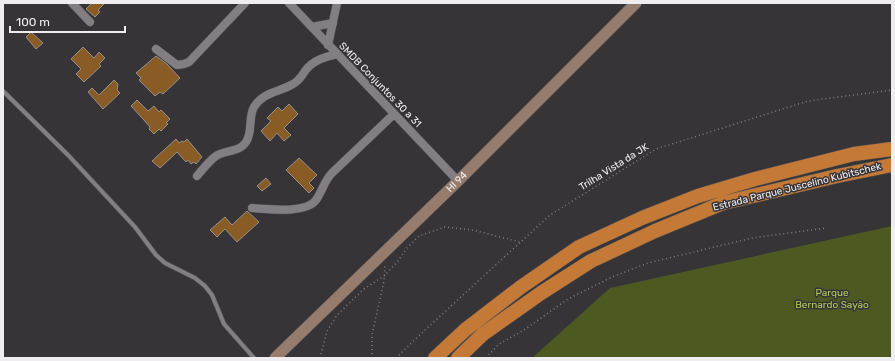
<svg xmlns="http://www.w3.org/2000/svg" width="895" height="361" font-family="Rubik,sans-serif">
  <rect width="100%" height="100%" fill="#373438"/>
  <path fill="#4c5920" d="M892 226V358H532L610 288Z"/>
  <path fill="#895c25" stroke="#95908c" d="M92 3H105L98 10 100 12 95 17 86 9Z
    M31 32 43 43 36 49 26 37Z
    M83 47 94 58 99 52 105 58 99 64 101 66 84 82 76 74 81 69 71 59Z
    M156 56 167 64 180 78 163 94 160 92 155 96 139 80 141 78 136 73Z
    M114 80 118 84 117 90 120 93 103 109 88 92 92 88 99 95Z
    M137 100 148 111 154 106 159 112 161 110 170 119 166 123 168 124 161 131 159 129 154 134 149 129 150 127 143 119 131 106Z
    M289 104 298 114 284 128 291 135 284 141 277 133 270 141 261 131 271 121 267 118 278 107 282 111Z
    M176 139 179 143 182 141 184 142 187 139 202 157 196 164 194 162 191 164 188 160 186 162 177 152 160 168 152 161Z
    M299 158 317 175 309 183 314 188 309 193 286 170Z
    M266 178 271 184 262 191 257 186Z
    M247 211 259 222 237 242 225 229 217 237 210 230 225 217 232 225Z"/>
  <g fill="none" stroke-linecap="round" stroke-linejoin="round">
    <g stroke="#555255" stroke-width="5">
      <path id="lane" d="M3 91 68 155 135 227 156 255 165 263 195 278 205 286 212 295 224 324 254 358"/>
    </g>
    <g stroke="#555255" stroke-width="9">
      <path id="street" d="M72 3 90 22
        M289 3 458 181
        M312 27 333 23
        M328 45 337 3
        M156 49 177 65 184 64 189 62 245 3
        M197 176C203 169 209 161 216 156 225 150 240 152 246 142 253 132 248 117 254 107 263 92 280 92 293 84 299 81 302 76 305 71 313 60 325 57 337 54
        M252 208C268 209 306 214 316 200 322 192 324 181 332 173L394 114"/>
    </g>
    <g stroke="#555255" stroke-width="12">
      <g id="secondary">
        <path id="s1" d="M275 358 458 181 636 3"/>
      </g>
    </g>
    <g stroke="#555255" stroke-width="15">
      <path id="highway" d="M435 358 465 330 521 287 579 247 642 218 698 196 755 179 854 154 892 149
        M458 358 483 334 541 293 591 261 655 231 723 203 837 176 892 165"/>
    </g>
    <path stroke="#838083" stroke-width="1.5" stroke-dasharray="1 3" stroke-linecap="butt" d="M320 358 327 331 337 315 364 289 384 276 398 261 407 248 419 236 445 227 473 230 520 242
      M372 358V335L384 281 385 265
      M396 358 425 330 550 215 656 149 808 101 892 90
      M486 358 499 344 524 330 568 299 612 277 648 263 752 238 826 228"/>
    <use href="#lane" stroke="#827e83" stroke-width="4"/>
    <use href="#street" stroke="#827e83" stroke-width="8"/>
    <use href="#secondary" stroke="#967c6c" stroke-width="11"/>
    <use href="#highway" stroke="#c47936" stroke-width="14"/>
  </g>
  <g text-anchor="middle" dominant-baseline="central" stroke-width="3" stroke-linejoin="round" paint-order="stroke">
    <g font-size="10" fill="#f0edf0" stroke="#373438">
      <text transform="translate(380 85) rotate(46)">SMDB Conjuntos 30 a 31</text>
      <text transform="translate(614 167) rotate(-32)">Trilha Vista da JK</text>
      <text stroke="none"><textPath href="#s1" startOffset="253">HI 94</textPath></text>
      <text transform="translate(797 187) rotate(-14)">Estrada Parque Juscelino Kubitschek</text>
    </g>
    <g font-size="10" fill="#b1cc59" stroke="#373438">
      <text x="832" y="293">Parque<tspan x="832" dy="12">Bernardo Sayão</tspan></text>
    </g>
  </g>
  <rect width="895" height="361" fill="none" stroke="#f0edf0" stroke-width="8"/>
  <path d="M10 26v6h115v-6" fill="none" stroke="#f0edf0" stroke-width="2"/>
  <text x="16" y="26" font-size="12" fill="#f0edf0" stroke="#373438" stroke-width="3" paint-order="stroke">100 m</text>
</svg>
